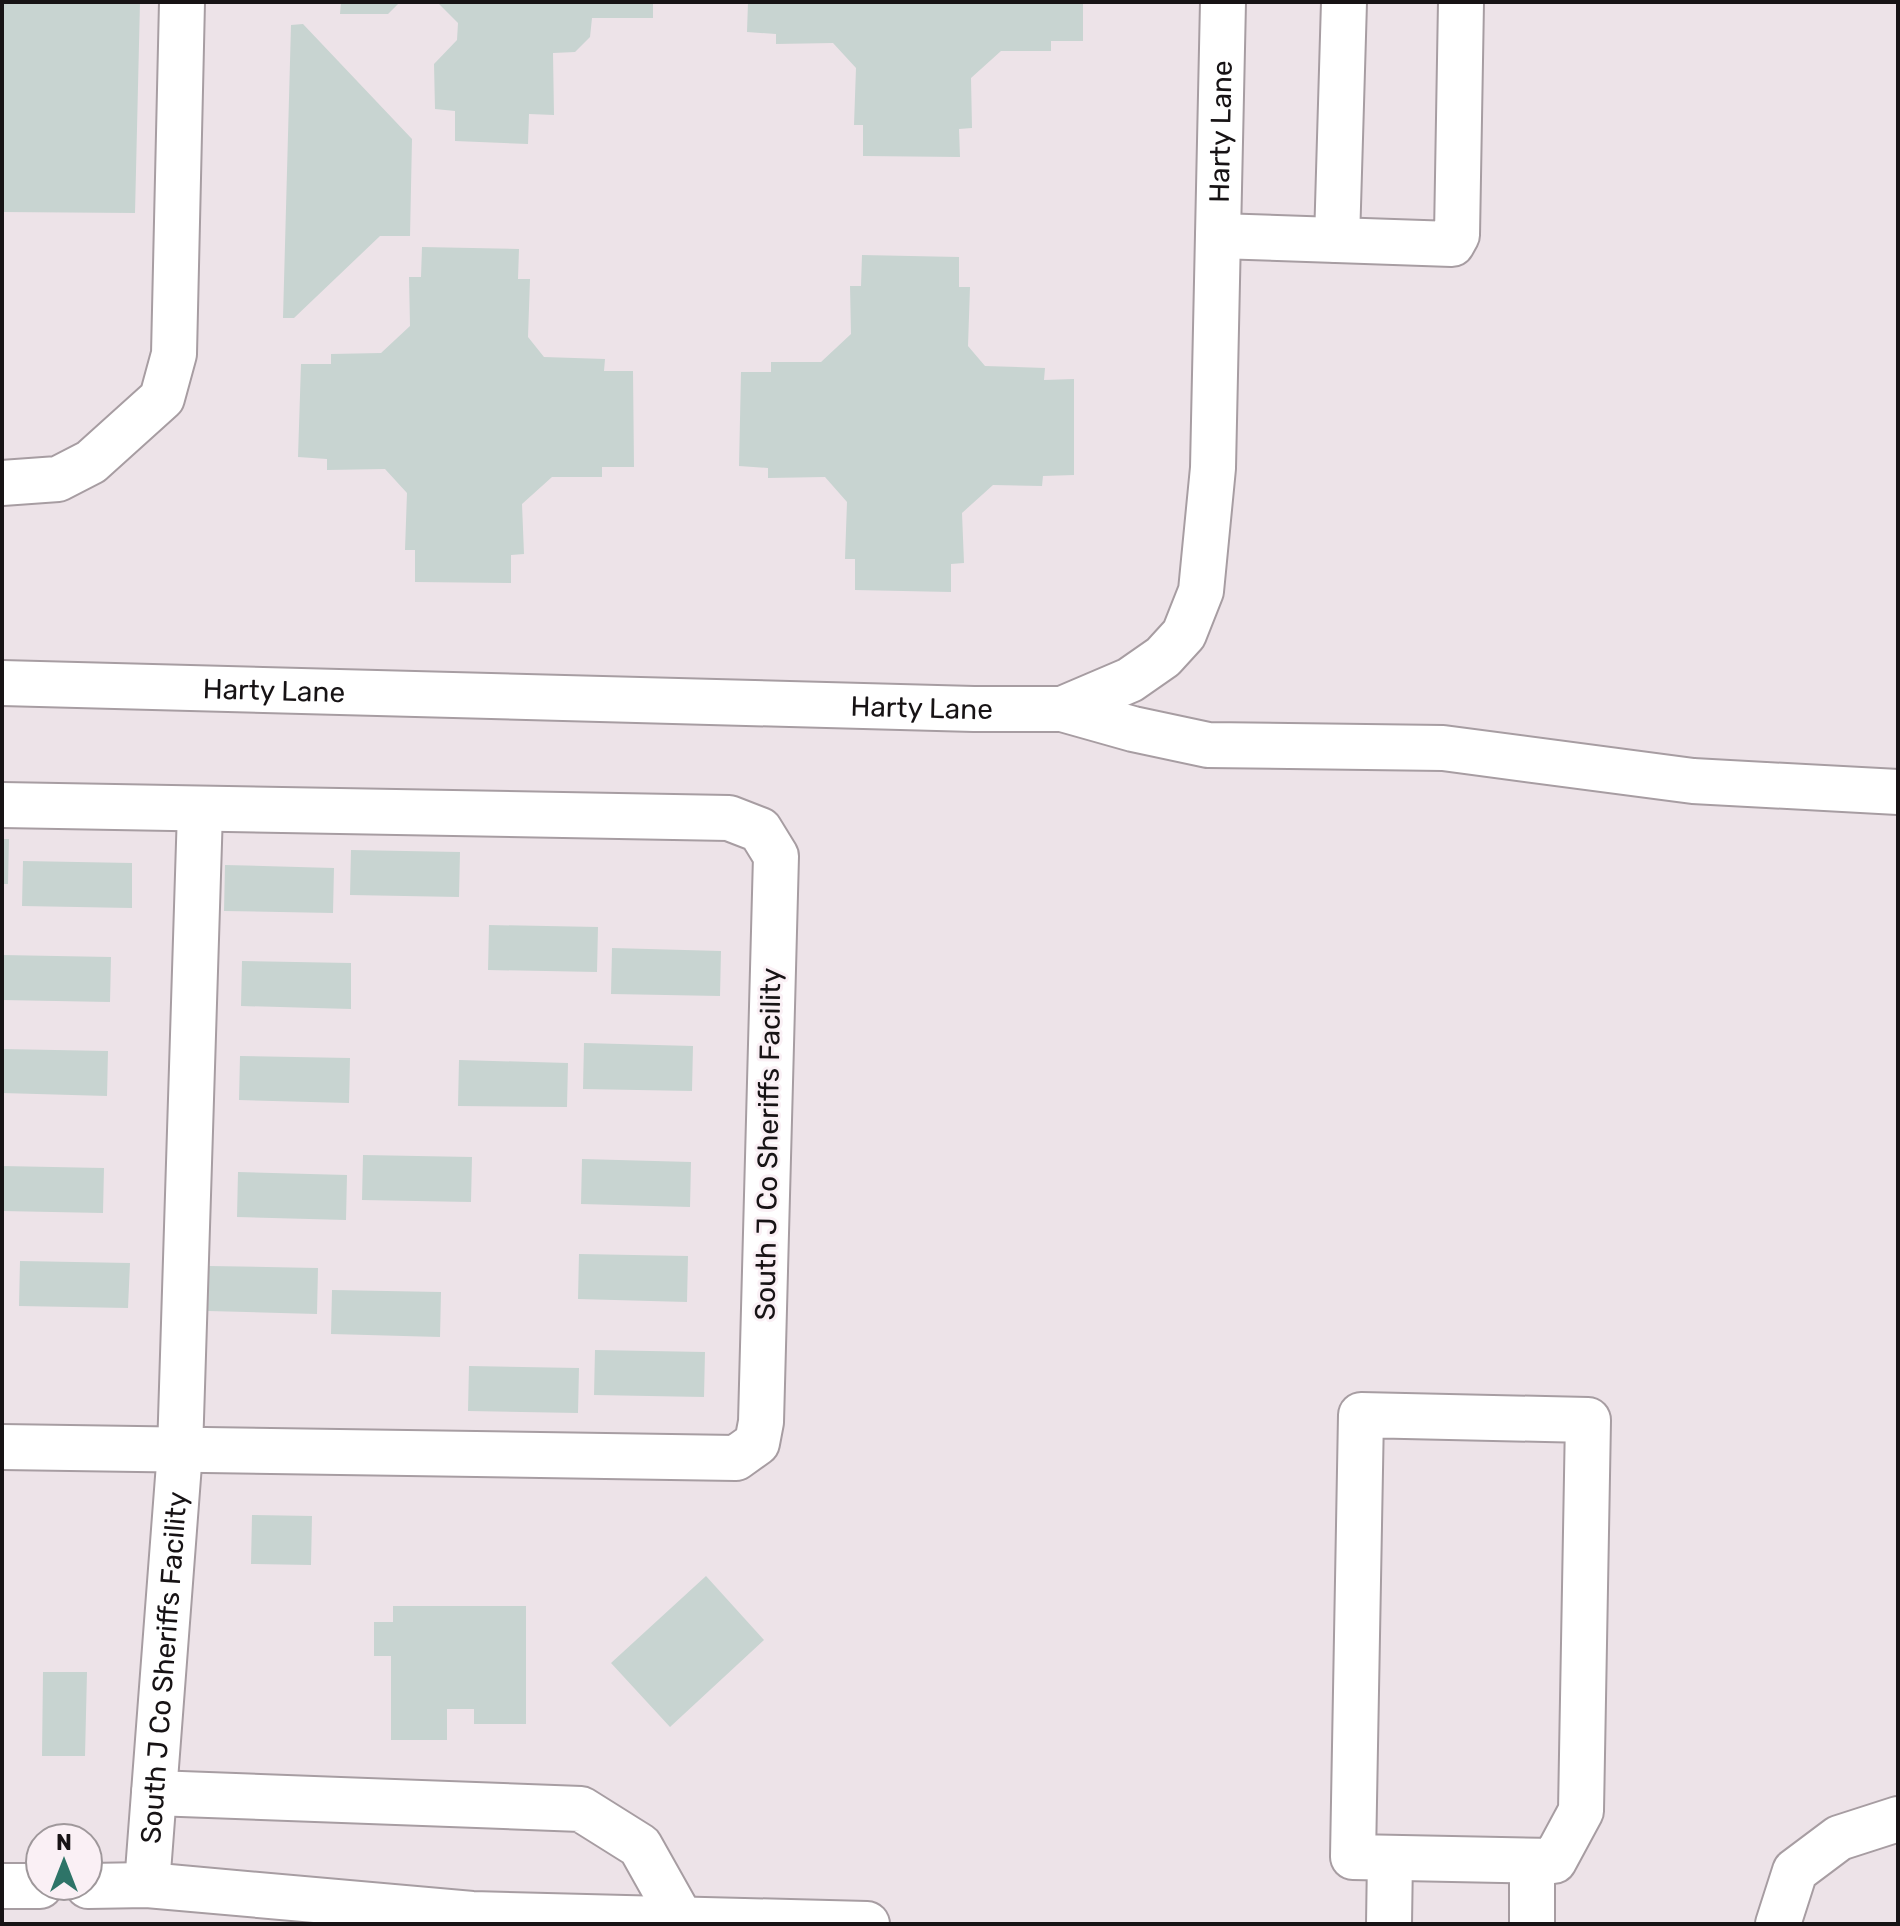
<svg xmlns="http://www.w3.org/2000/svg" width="1900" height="1926" font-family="Rubik,sans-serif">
  <rect width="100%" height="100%" fill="#ede3e8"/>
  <path fill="#c8d4d1" d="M2 2H140L135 213 2 212Z
    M341 2H400L388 14H340Z
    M437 2H653V18H592L590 37 575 52 553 53 554 115 529 114 528 144 455 141V111L435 109 434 64 457 40 458 23Z
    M748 2H1083V41H1051V51H1001L971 78 972 128 959 129 960 157 863 156V125H854L856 68 833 43 776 44V34L747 32Z
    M303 24 412 139 410 236H380L294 318H283L291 25Z
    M422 247 519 249 518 279H530L528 337 544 357 605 359 604 371H633L634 467H602V477H552L522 504 524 554 511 555V583L415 582V550H405L407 493 385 469 327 470V459L298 457 301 364H331V354L381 353 410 326 409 277H421Z
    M862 255 959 257V287H970L968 346 985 366 1045 368 1044 380 1074 379V475L1043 476 1042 486 993 485 962 513 964 563 951 564V592L855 590V559H845L847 502 825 477 768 478V468L739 466 741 372H771V362H821L851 334 850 286H861Z
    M2 839H9L8 884H2Z
    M351 850 460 852 459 897 350 895Z
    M23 861 132 863V908L22 906Z
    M225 865 334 868 333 913 224 911Z
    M489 925 598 927 597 972 488 970Z
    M612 948 721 951 720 996 611 994Z
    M2 955 111 957 110 1002 2 1000Z
    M242 961 351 963V1009L241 1006Z
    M584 1043 693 1046 692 1091 583 1089Z
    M2 1049 108 1051 107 1096 2 1093Z
    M240 1056 350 1058 349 1103 239 1100Z
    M459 1060 568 1063 567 1107 458 1106Z
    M363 1155 472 1157 471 1202 362 1200Z
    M582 1159 691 1162 690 1207 581 1204Z
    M2 1166 104 1168 103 1213 2 1211Z
    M238 1172 347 1175 346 1220 237 1217Z
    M579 1254 688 1256 687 1302 578 1299Z
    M20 1261 130 1263 128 1308 19 1306Z
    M209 1266 318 1268 317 1314 208 1311Z
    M332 1290 441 1292 440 1337 331 1334Z
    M595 1350 705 1352 704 1397 594 1395Z
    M469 1366 579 1368 578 1413 468 1411Z
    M252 1515 312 1516 311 1565 251 1564Z
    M706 1576 764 1640 670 1727 611 1663Z
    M393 1606H526V1724H474V1709H447V1740H391V1656H374V1622H393Z
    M43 1672H87L85 1756H42Z"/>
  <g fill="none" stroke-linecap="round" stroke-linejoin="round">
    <g stroke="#a79da2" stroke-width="48">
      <g id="minor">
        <path d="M1218 236 1452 244 1457 235 1461 2"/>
        <path d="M1337 240 1344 2"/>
        <path d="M2 483 58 479 91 462 162 398 174 354 182 2"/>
        <path id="s1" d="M2 683 974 709H1062L1130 680 1163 657 1184 634 1201 591 1213 468 1223 2"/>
        <path d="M1062 709 1133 729 1208 745 1443 748 1693 781 1898 792"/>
        <path d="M2 805 729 818 760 830 776 856 761 1422 757 1443 736 1458 2 1447"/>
        <path d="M1361 1415 1588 1420 1581 1811 1554 1861 1353 1857Z"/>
        <path d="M154 1793 581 1809 640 1846 681 1919"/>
        <path id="s2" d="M147 1885 180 1451 200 811"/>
        <path d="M1389 1924 1390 1858"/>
        <path d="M1532 1924V1861"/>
        <path d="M1778 1924 1795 1871 1839 1838 1898 1819"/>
      </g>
    </g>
    <g stroke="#a79da2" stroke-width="48">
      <path id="major" d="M2 1886H40
        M88 1886 147 1885 472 1914 867 1924"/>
    </g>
    <use href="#minor" stroke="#fff" stroke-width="44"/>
    <use href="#major" stroke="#fff" stroke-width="44"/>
  </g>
  <g text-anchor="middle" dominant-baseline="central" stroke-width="6" stroke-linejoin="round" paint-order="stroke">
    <g font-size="28" fill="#171315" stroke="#faf0f5">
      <text stroke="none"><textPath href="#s1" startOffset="1712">Harty Lane</textPath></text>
      <text stroke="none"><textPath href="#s1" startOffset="272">Harty Lane</textPath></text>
      <text stroke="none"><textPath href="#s1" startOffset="920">Harty Lane</textPath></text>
      <text transform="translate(768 1144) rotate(-89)">South J Co Sheriffs Facility</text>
      <text stroke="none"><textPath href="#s2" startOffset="218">South J Co Sheriffs Facility</textPath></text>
    </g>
  </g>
  <rect width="1900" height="1926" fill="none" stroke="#171315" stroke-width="8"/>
  <g transform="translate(64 1862)"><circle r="38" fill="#faf0f5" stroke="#9f989b" stroke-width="2"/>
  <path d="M0-6L14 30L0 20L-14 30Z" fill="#2e7468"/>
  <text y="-12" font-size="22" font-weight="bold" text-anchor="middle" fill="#171315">N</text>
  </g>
</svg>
